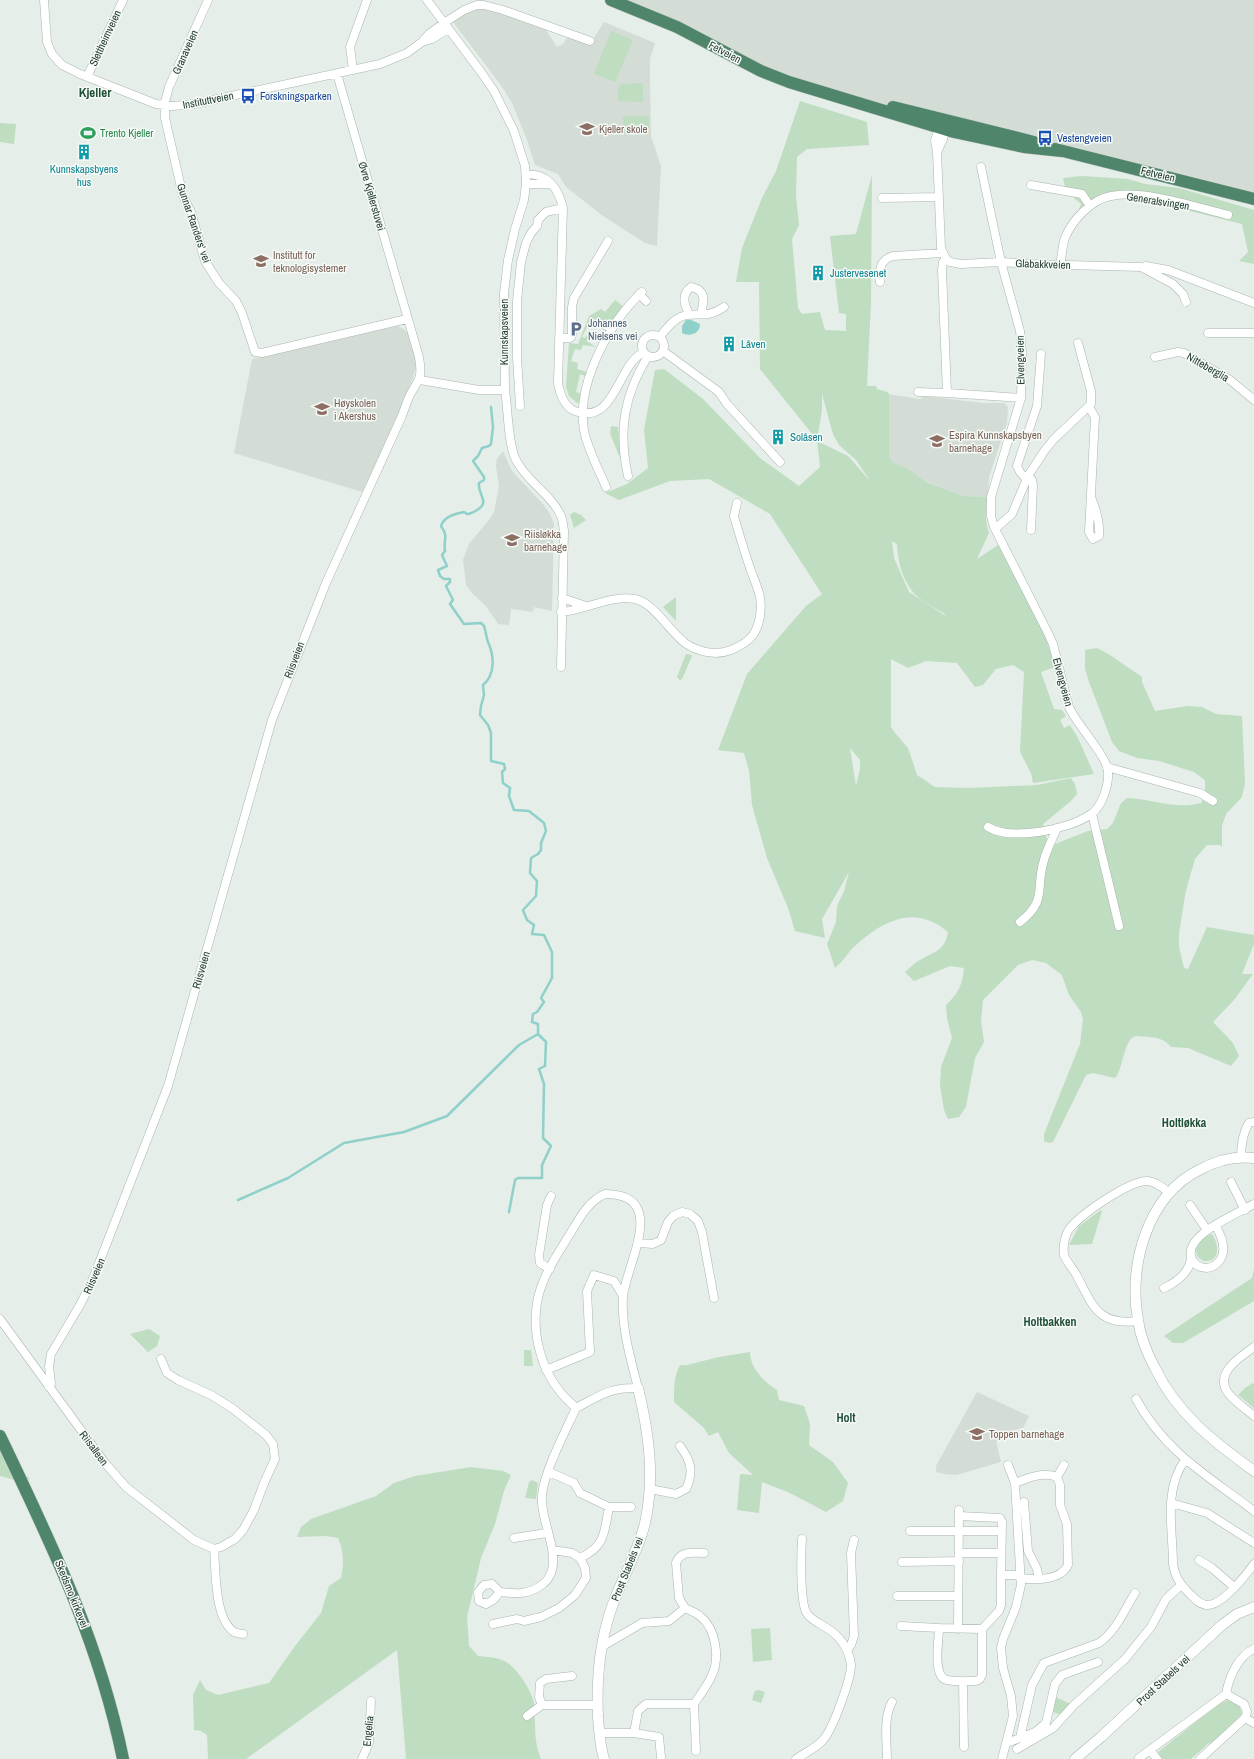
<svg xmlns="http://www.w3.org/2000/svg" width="1254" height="1759" font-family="'Archivo Narrow',sans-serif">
  <rect width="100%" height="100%" fill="#e5eee8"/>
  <path fill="#d3ddd6" d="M618 0H1254V197L1015 139 829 91 758 69Z
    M472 9 488 10 544 27 557 47 563 44 566 39 570 37 590 44 604 22 655 43 650 59V83L651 136 661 166 657 246 645 243 603 216 566 187 558 174 535 165 527 140 512 103 500 84 453 22Z
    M398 326 405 330 409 336 417 362 416 368 404 403 383 450 362 492 234 453 252 359Z
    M869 391 920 399 924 396 983 403H1004L1008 407 1007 423 989 477 988 497 964 496 903 473 883 464Z
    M503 451 512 471 542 503 549 512 554 524 552 611 534 607 533 612 511 609 509 625 498 624 485 605 473 594 466 585 463 560 469 544 489 520 494 512 499 486 496 466 497 459Z
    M977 1392 1029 1416 1023 1428 1000 1434 1002 1439 996 1441 1001 1462 956 1475 944 1474 936 1472V1466Z"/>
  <path fill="#bfddc0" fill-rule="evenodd" d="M611 31 633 40 615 82 594 74Z
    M643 83V102L618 101V88L621 84Z
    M800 101 867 122 869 145 807 149 797 157 796 196 799 225 792 239 798 308 802 314 820 312 825 330 846 331V314L839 313 830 236 856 234 872 175 871 301 867 386H876L877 389 887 392 889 394V457L892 462 908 469 926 482 964 496 988 497C985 510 985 520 989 533L977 559 998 545 1043 628 1055 667 1041 672 1054 709 1062 710 1066 716 1060 720 1064 728 1070 725 1078 738 1094 774 1033 783 1031 773 1020 752 1024 672 1013 665 996 669 983 685 975 687 957 663 926 661 908 668 891 659V727L895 733 908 748 917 775 935 787 969 788 1037 785 1071 778 1075 784 1077 794 1071 801 1043 824 1047 840 1055 844 1088 831 1107 829 1113 823 1121 803 1127 798C1153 799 1176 810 1201 803L1205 796V780L1194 772 1178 767 1159 761 1137 758 1119 751 1112 742 1089 682 1085 669V650L1097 648 1110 655 1142 677V682L1155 711 1188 706 1202 707 1216 714 1242 716 1245 783 1242 797 1226 814 1222 826V847L1220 845H1207L1195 859 1186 890 1179 933V947L1184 968 1188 969 1207 927 1254 935V944L1242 974H1253L1234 1000 1213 1022 1233 1043 1239 1056 1231 1066 1188 1048 1171 1047C1164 1039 1159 1038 1149 1037 1145 1037 1140 1036 1136 1036 1123 1039 1124 1068 1115 1078L1093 1073 1086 1075 1053 1142 1050 1143 1044 1141V1134L1080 1044 1083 1019 1081 1012 1069 995 1062 975 1046 963 1032 960 1018 965 983 1000 981 1021 984 1042 975 1058 966 1107 959 1117 948 1119 944 1110 940 1085 941 1067 952 1038 947 1018 946 1005C958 994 963 984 964 968L950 966 914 981 905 972C910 968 914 963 920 960 935 951 945 951 948 932 915 904 884 920 856 945 848 952 843 962 835 968L827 944 836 922 837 906 844 891 849 872 822 919 825 938 795 931 788 908 767 858 752 805 749 770 744 753 718 750 747 674 806 606 822 594 770 514 709 479 670 481 619 500 605 493 627 484 648 468 644 430 655 370 664 369 703 399 760 458 799 486 820 467 817 440 760 369 759 282H736L742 248 762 198 776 171ZM822 394 833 434 839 445 856 460 871 482 848 456 817 441 822 410ZM892 541 897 544C898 563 903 584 919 598 927 604 937 609 945 614L946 616 909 592 894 558ZM850 748 860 760V769L856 786Z
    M623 116H649V131L623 132Z
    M0 123 16 124 14 144 0 142Z
    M1082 176 1128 179 1145 184 1179 188 1254 210V264L1239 261 1248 252 1242 224 1138 198 1093 200 1076 218 1081 204 1066 191 1063 178Z
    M615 300 624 307 612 322 609 324 599 319 596 323 590 321 582 337 585 338 587 335 590 336 587 341 596 347 583 345 581 350 575 349 571 361 578 363 577 369 587 372 585 376 580 374 576 392 582 394 581 402 577 403 569 396 566 387 569 343 578 344 589 316 601 309 605 312Z
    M611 426 618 427 621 453 619 456 610 433Z
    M574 512 581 515 586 520 574 528 570 515Z
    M676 597V621L663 607Z
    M686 654 692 655V656L682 679 680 680 677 677Z
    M1101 1210 1102 1211 1092 1244 1069 1245 1079 1226Z
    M1212 1234C1219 1244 1221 1263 1203 1261L1197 1256 1196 1249 1203 1238Z
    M1254 1269V1301L1183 1343H1173L1164 1336 1252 1278Z
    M149 1329 160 1336 157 1346 148 1352 130 1334Z
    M524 1350H531L533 1366H524Z
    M750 1352C750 1368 764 1382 777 1390L779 1400 804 1406 810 1424 809 1445 833 1462 848 1483 843 1501 826 1512 790 1493 762 1482 759 1513 737 1510 740 1474 753 1475 729 1453 718 1432 709 1436 704 1428 674 1402C674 1389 674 1376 680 1365H687L719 1357Z
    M1253 1383 1254 1384V1408L1238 1395 1245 1388Z
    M0 1443 24 1474 30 1479 15 1480 0 1476Z
    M471 1467 503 1471 511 1475 504 1491 495 1524 481 1558 467 1617 469 1646 478 1656C486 1657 495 1657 502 1660 514 1663 533 1692 534 1704 536 1723 533 1742 541 1759H406L397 1650 246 1759H208L207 1735 201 1731 194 1730 193 1695 200 1680 206 1690 218 1695 269 1683 295 1646 321 1613 329 1586 341 1578C344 1563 344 1552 338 1538L326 1536 297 1537 301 1527 311 1519 376 1496 394 1483 415 1476Z
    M532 1480 538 1483 536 1499 525 1498 529 1482Z
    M770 1628 772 1660 753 1662 751 1629Z
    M759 1690 765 1692 761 1703 752 1700 755 1691Z
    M1055 1697 1071 1704 1063 1714H1058L1053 1712Z
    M1228 1700 1239 1704 1242 1714 1211 1746 1209 1743 1191 1759H1162L1158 1752 1220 1703Z"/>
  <path fill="#90d0ca" d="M686 320H691L700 324C700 334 689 337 682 333V326Z"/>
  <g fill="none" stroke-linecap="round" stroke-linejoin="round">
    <path stroke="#90d0ca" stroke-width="2.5" d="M491 407 493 427 491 444 489 446 482 448 478 456 473 461 484 477V480L479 483C477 494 491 502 477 510 474 512 471 514 467 514L464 512C455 514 444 516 441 526 449 537 443 539 445 551L442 555 447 566 438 570 440 576 444 579H450V582L446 586 453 600 450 604 464 624 481 623 484 626C486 631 486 637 488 642 494 655 496 674 483 685L484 695 481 706 480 715 488 725 491 733V761L504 764 505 769 502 772 503 783 510 788 509 796 514 810 529 811 544 823 546 831 541 843V850L538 854 531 858 530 873 537 881 536 896 523 910 527 920 534 925 532 934 544 935 552 952V978L541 998 544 1002 537 1012 533 1014 532 1022 538 1024V1034L546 1042 545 1066 539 1069 544 1084 543 1138 551 1146 542 1165V1178H518L515 1180 509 1212
      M238 1200 288 1178 344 1143 404 1132 447 1116 519 1045 538 1034"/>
    <g stroke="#a8b6ad" stroke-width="9">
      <path id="minor" d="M44 0 47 42 52 54 62 65 80 74 156 104 173 106 194 104 380 64 407 53 422 42 429 34 444 23 464 10 477 5H484L503 10 590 41
        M208 0 169 87 165 102V118L183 196 191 212 205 261 219 283 236 301 242 313 255 352 262 353 407 319
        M422 42 432 39 448 29
        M353 70 350 47 367 0
        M87 77 123 0
        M940 124 935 141 937 152 941 248 946 259 943 262 942 270 947 393 1021 398
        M937 152 943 139 946 124
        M981 167 1001 262 1020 331 1022 353 1021 398 991 497V516L994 527 1047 631 1053 644 1069 707C1076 724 1108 757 1108 772 1109 785 1102 807 1091 814 1069 830 1011 841 988 827
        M526 174C548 174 558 187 563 208L558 383C560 394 564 407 575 411 616 426 617 364 644 352
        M526 184H551
        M1031 185 1082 194 1090 206
        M882 198 939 197
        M946 259 950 262 961 264 1001 262 1031 264 1141 267 1173 284 1183 294 1186 302
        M1060 265C1062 256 1062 246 1065 238 1072 220 1092 199 1111 196 1143 189 1196 207 1228 215
        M1146 266 1168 270 1254 303
        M880 282C879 269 880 260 893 256L942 253
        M639 294 646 301
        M689 314C684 304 681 294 691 287 707 290 704 301 701 314
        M603 324 612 329
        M1208 333H1254
        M642 346a11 11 0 1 1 22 0a11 11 0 1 1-22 0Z
        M660 337C687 298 697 326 724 307
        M559 338H570L572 335V307L574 298 608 241
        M663 351 719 392 727 404 780 462
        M1155 357 1178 352 1184 353 1230 380 1254 400
        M420 380 479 390H505L504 293 508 260 515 229 524 200 526 184 525 166 514 131 494 91 481 72 427 0
        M505 390C508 409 508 445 516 460 527 482 551 494 561 516 563 520 563 526 564 531L561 667
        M918 392 947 393
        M520 406 517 357V301L521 262 526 243 531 233 537 226 538 220 546 212 563 208
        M1089 407 1095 417 1089 532 1093 539 1099 536C1100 523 1096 509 1091 497
        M628 476C618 431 624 395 648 356
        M1028 476 1032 480 1033 485 1031 530
        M1026 479 1020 472 1017 466 1037 406 1041 354
        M606 487C599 470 587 448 584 430 576 384 609 323 642 292
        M995 529 1012 514 1028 476 1045 450 1054 439 1091 404V391L1078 343
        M562 598 586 606
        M561 612C586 610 610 595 635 599 654 603 670 632 685 643 698 652 716 656 731 650 738 647 748 642 753 635 760 625 762 609 760 597 758 588 754 579 751 571 745 553 739 534 734 516L737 503
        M1107 767 1200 793 1213 801
        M1092 814 1119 926
        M1020 922C1048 900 1035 888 1044 860 1047 849 1053 838 1057 828
        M1241 1158C1241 1146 1242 1134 1249 1123L1254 1122
        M1231 1182 1245 1210
        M605 1194C670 1194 626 1264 623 1297 621 1327 631 1360 638 1388 609 1387 600 1396 576 1408 571 1403 565 1398 561 1393 541 1369 532 1334 537 1303 541 1278 557 1255 570 1234 579 1219 588 1201 605 1194Z
        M1190 1205 1207 1230
        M1216 1226C1219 1232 1223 1239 1223 1246 1225 1259 1214 1271 1201 1267 1196 1266 1192 1261 1191 1256 1186 1234 1237 1214 1254 1204
        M638 1243 653 1244 661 1240 668 1222 673 1216 682 1212 690 1214 698 1221 702 1232 714 1298
        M550 1269 540 1263 539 1255 547 1205 551 1196
        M1164 1288C1177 1282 1190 1273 1191 1257
        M0 1319 105 1463 126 1487 194 1540 214 1549 221 1547 235 1539 243 1530 254 1510 264 1483 275 1459 273 1444 266 1435 232 1408 211 1395 178 1380 167 1373 161 1359
        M1138 1321C1098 1326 1093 1306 1077 1276 1073 1268 1067 1263 1064 1255 1063 1247 1064 1239 1068 1231 1077 1216 1130 1180 1148 1181 1157 1182 1163 1188 1169 1193
        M1254 1347C1240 1357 1214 1373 1228 1393 1235 1402 1246 1409 1254 1416
        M546 1370 590 1352 587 1291 594 1275 614 1281 623 1296
        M49 1387 51 1384 49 1367 51 1354 80 1305 92 1281 168 1086 272 720 326 583 401 418C404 411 406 404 409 397 418 379 423 380 419 357L337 74
        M1136 1399C1165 1452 1208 1476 1254 1511
        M1185 1460C1163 1490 1173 1530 1173 1564 1175 1577 1180 1584 1189 1593 1194 1598 1199 1604 1206 1605 1221 1607 1246 1575 1254 1564
        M549 1472 574 1483 580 1493 609 1507C604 1532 606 1546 580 1558L572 1553 553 1550
        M1057 1477 1064 1465
        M1015 1483C1028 1478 1044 1471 1057 1477L1060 1485V1505L1067 1524 1068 1565C1061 1581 1034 1580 1020 1578
        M650 1489 676 1494 686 1489C694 1472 691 1461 680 1446
        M1024 1502 1028 1551 1037 1569 1039 1579
        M1171 1503 1207 1513 1254 1543
        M609 1507H631
        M959 1516 1000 1518 1002 1522 1001 1575
        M910 1531H1001
        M514 1538 547 1533
        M214 1549C216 1571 214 1618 234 1632 237 1633 241 1634 243 1634
        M959 1553H1001
        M1199 1560 1212 1568 1234 1587
        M902 1562 959 1561
        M500 1592 493 1600 486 1604 479 1601 478 1592 484 1585 492 1584 500 1592C516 1594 529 1595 543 1584 568 1564 539 1522 542 1495 544 1472 566 1430 576 1408
        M897 1596H958
        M685 1608 679 1598 676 1563C681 1550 693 1553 704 1553
        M493 1624 517 1619 524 1621 541 1617 559 1608 575 1595 586 1578 585 1568 580 1558
        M901 1626 939 1628
        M958 1629 959 1510
        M982 1629 939 1628C939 1640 932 1677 947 1680 956 1682 967 1681 976 1681L980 1679 982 1675V1629L999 1611 1001 1605V1575H1020
        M847 1650 851 1645 854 1636 851 1553 854 1540
        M963 1681 964 1747
        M1226 1694C1229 1677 1238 1656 1254 1649
        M694 1704 696 1751
        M542 1705H598
        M527 1716 542 1705 539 1697 540 1683 546 1679 572 1676
        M600 1733H634L638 1711 646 1704H694C700 1695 708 1685 712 1675 720 1658 716 1629 701 1617 697 1613 691 1611 685 1608L669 1621 642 1623 601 1647
        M634 1733 659 1737 661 1757
        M1020 1738 1032 1685 1044 1663 1099 1643C1116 1631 1124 1611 1135 1593
        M1007 1743 1035 1732 1046 1723 1055 1684 1062 1675 1098 1662
        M1017 1749 1053 1728 1074 1705 1125 1659 1151 1627 1166 1599 1181 1585
        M1150 1750 1157 1759
        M1139 1758 1226 1694 1244 1704 1247 1712 1245 1718 1254 1723
        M362 1759 369 1743 371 1701
        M796 1759C805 1753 816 1748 823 1740 833 1729 851 1679 851 1665 850 1655 846 1646 839 1638 830 1627 810 1621 806 1612 800 1599 801 1554 802 1539
        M887 1759C887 1742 883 1718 892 1702
        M1002 1759 1013 1716 1011 1696 1003 1668 1001 1648 1003 1639 1016 1607 1021 1585 1015 1483 1008 1465
        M1200 1759 1245 1718"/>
    </g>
    <g stroke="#a8b6ad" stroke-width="11">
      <path id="tertiary" d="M1254 1158C1235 1156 1215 1161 1199 1170 1147 1196 1128 1266 1138 1320 1140 1336 1147 1353 1155 1368 1177 1414 1214 1442 1254 1471
        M604 1759C600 1746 599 1731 598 1717 596 1675 600 1635 616 1596 626 1571 639 1548 645 1523 655 1477 649 1433 638 1388
        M1075 1759 1101 1737 1222 1625 1237 1614 1254 1607"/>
    </g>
    <g stroke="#c2c9c5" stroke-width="13">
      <path id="trunk" d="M611 0 677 27 761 71 789 82 954 132 1024 147 1062 151
        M893 107 1034 142
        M1055 149 1254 199
        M0 1436C51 1543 99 1641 123 1759"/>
    </g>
    <use href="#minor" stroke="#fff" stroke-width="8"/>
    <use href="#tertiary" stroke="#fff" stroke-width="10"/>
    <use href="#trunk" stroke="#4f866b" stroke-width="12"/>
  </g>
  <defs>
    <g id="bus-bare" transform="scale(1.2)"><path d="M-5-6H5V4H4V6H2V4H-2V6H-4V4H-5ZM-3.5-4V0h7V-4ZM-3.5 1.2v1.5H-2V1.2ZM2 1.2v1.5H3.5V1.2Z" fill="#1a4fb4" stroke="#f6faf7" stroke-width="2.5" paint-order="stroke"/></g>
    <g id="school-bare" transform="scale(1.2)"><path d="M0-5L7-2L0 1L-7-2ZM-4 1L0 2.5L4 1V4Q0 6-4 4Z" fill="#8d6e63" stroke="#f6faf7" stroke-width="2.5" paint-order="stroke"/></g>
    <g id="stadium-bare" transform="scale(1.2)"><path d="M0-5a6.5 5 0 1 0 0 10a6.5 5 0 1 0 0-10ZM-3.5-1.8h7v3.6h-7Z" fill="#2e9e5b" stroke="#f6faf7" stroke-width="2.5" paint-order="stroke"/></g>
    <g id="building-bare" transform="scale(1.2)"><path d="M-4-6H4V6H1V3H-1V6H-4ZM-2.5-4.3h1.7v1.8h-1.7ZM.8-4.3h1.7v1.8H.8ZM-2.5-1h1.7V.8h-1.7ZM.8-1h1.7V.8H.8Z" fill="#0f9aa8" stroke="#f6faf7" stroke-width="2.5" paint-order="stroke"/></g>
    <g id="university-bare" transform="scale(1.2)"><path d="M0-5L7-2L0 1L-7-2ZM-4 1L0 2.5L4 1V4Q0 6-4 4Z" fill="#8d6e63" stroke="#f6faf7" stroke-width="2.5" paint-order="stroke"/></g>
    <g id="parking-bare" transform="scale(1.2)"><path d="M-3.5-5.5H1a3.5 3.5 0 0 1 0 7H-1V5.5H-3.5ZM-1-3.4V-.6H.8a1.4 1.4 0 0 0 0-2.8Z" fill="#5c6f8a" stroke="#f6faf7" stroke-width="2.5" paint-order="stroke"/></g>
  </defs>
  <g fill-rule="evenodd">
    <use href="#bus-bare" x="248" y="96"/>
    <use href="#school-bare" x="587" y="129"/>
    <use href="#stadium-bare" x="88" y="133"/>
    <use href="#bus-bare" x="1045" y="138"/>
    <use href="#building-bare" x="84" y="152"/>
    <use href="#university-bare" x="261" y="261"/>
    <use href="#building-bare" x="818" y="273"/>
    <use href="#parking-bare" x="576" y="329"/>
    <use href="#building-bare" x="729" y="344"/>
    <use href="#university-bare" x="322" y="409"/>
    <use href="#building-bare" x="778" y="437"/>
    <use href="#school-bare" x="937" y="441"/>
    <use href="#school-bare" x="512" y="540"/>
    <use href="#school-bare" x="977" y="1434"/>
  </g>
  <g text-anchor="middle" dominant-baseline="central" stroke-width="3" stroke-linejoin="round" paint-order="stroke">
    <g font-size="11" fill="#253f31" stroke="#f6faf7">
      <text transform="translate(105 38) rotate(-65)">Slettheimveien</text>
      <text transform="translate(185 52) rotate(-66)">Granaveien</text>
      <text transform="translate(725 52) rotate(28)">Fetveien</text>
      <text transform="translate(208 100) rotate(-11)">Instituttveien</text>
      <text transform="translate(1158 174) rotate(14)">Fetveien</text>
      <text transform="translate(372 196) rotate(74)">Øvre Kjellerstuvei</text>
      <text transform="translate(1158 201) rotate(9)">Generalsvingen</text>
      <text transform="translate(194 223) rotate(71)">Gunnar Randers' vei</text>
      <text transform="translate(1043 264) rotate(2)">Glabakkveien</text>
      <text transform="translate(504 332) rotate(-90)">Kunnskapsveien</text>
      <text transform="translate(1020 360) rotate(-91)">Elvengveien</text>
      <text transform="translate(1208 367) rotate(30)">Nitteberglia</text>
      <text transform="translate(294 660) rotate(-69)">Riisveien</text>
      <text transform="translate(1063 682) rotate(75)">Elvengveien</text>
      <text transform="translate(201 970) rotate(-74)">Riisveien</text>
      <text transform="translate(94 1276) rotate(-66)">Riisveien</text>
      <text transform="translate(94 1448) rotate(53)">Riisalleen</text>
      <text transform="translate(627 1569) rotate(-68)">Prost Stabels vei</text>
      <text transform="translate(72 1594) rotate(68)">Skedsmo kirkevei</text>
      <text transform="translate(1163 1680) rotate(-43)">Prost Stabels vei</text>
      <text transform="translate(368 1731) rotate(-84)">Engelia</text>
    </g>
    <g font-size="11" fill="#164399" stroke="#f6faf7" text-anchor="start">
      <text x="260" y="96">Forskningsparken</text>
      <text x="1057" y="138">Vestengveien</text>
    </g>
    <g font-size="11" fill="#785e54" stroke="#f6faf7" text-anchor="start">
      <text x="599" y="129">Kjeller skole</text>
      <text x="273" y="255">Institutt for<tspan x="273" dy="13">teknologisystemer</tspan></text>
      <text x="334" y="403">Høyskolen<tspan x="334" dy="13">i Akershus</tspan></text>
      <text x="949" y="435">Espira Kunnskapsbyen<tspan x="949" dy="13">barnehage</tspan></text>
      <text x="524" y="534">Riisløkka<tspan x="524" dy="13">barnehage</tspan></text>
      <text x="989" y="1434">Toppen barnehage</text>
    </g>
    <g font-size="11" fill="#27864d" stroke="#f6faf7" text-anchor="start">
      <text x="100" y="133">Trento Kjeller</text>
    </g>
    <g font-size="11" fill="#0d838f" stroke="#f6faf7" text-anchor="start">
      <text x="84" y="169" text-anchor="middle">Kunnskapsbyens<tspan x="84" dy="13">hus</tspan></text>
      <text x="830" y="273">Justervesenet</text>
      <text x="741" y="344">Låven</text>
      <text x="790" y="437">Solåsen</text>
    </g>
    <g font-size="11" fill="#4e5e75" stroke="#f6faf7" text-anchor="start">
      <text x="588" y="323">Johannes<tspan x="588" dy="13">Nielsens vei</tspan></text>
    </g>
    <g font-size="12" font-weight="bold" fill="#215039" stroke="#f6faf7">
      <text x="1184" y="1123">Holtløkka</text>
      <text x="1050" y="1322">Holtbakken</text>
      <text x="846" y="1418">Holt</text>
    </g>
    <g font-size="13" font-weight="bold" fill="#215039" stroke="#f6faf7">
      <text x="95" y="92">Kjeller</text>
    </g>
  </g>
</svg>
